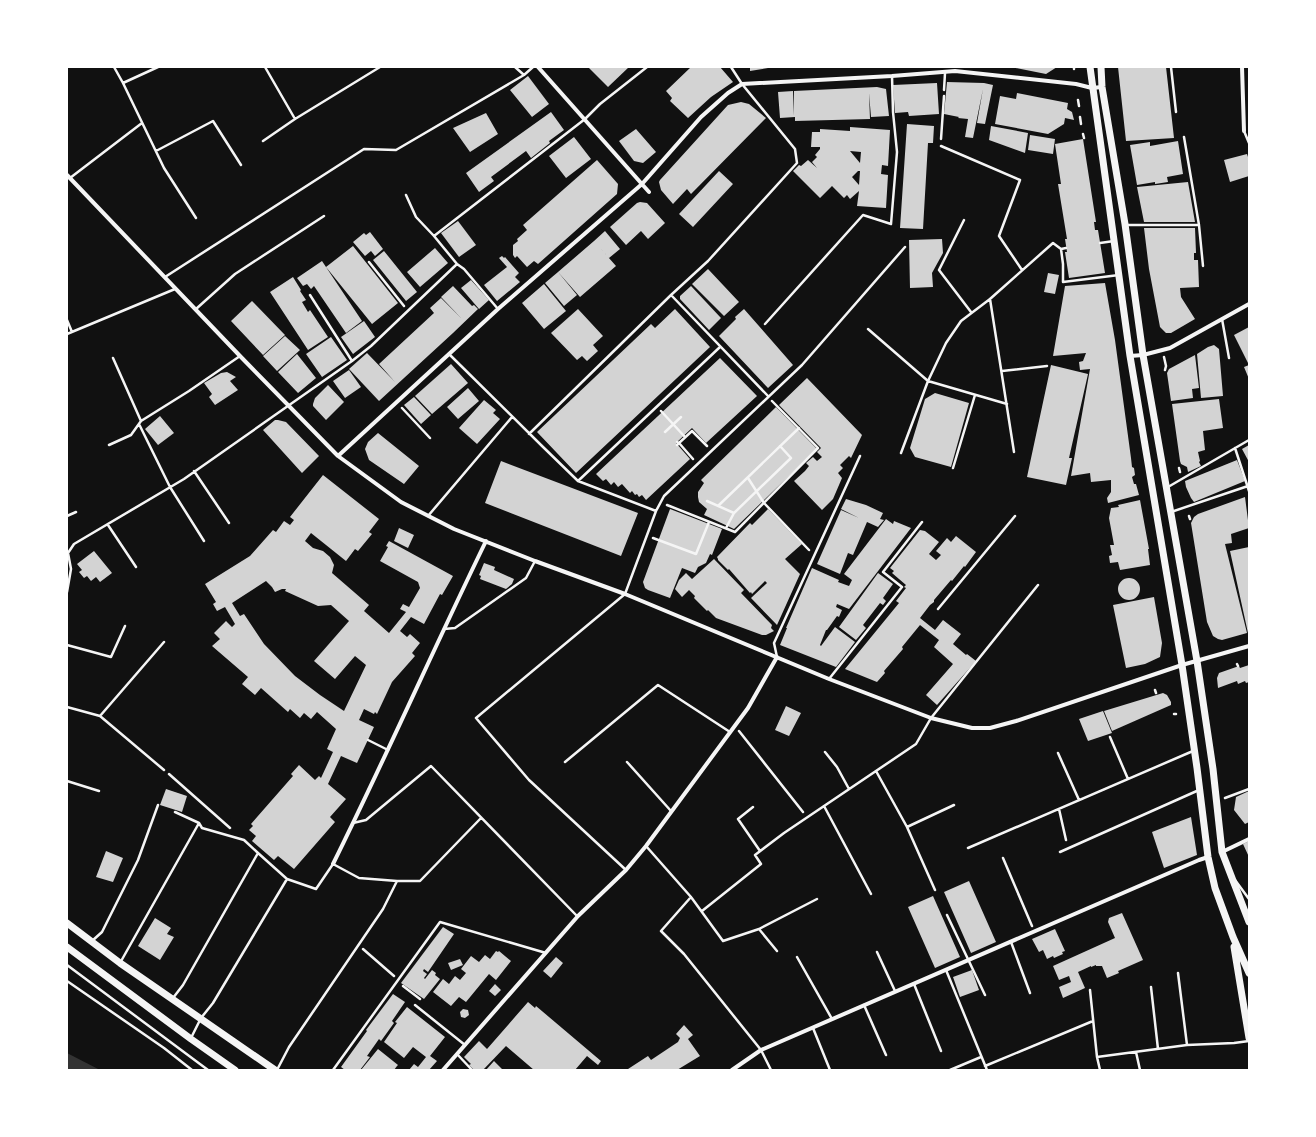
<svg xmlns="http://www.w3.org/2000/svg" width="1316" height="1137" font-family="'Asap Condensed',sans-serif">
  <rect width="100%" height="100%" fill="#111"/>
  <path fill="#333" d="M67 1053 100 1070H67Z"/>
  <path fill="#d3d3d3" fill-rule="evenodd" d="M588 67H629L608 87Z
    M691 67H720L733 82 711 97 688 118 670 101 672 98 666 91Z
    M750 67H768V68L750 71Z
    M1011 67H1057L1046 74Z
    M1118 67H1166L1174 138 1126 141Z
    M528 76 549 104 532 117 510 90Z
    M947 82 984 83 993 85 985 124 977 123 983 89 973 138 965 137 968 119 958 118 959 117 944 114Z
    M937 83 939 114 909 116 908 112 895 113 893 85Z
    M877 87 886 89 889 116 871 117 869 93 870 119 795 121V117L780 118 778 92 793 91 794 116V91Z
    M1017 93 1068 103 1067 109 1072 112 1074 120 1065 118 1064 124 1048 134 995 124 1000 96 1016 99Z
    M741 102 749 104 766 118 691 194 687 189 673 204 661 190 659 182 660 180 728 105Z
    M551 112 564 130 549 141 550 143 531 158 526 151 491 177 494 181 479 192 466 173Z
    M486 113 498 134 470 152 453 128Z
    M907 124 934 126 933 143H928L923 229 900 228Z
    M991 126 1028 133 1025 153 989 140Z
    M850 127 890 130 888 166 882 165 881 174 888 175 886 208 857 206 859 191 850 199 847 195 844 198 832 186 820 198 793 171 799 165 801 166 808 160 817 168 812 162 817 157 815 155 820 149V147H811L812 132H820V129L850 131ZM850 151 861 152 860 163ZM858 171H860L859 185 852 177Z
    M636 129 656 152 643 163 634 161 619 141Z
    M1030 135 1055 139 1053 154 1028 150Z
    M574 137 591 159 566 178 549 156Z
    M1083 139 1096 222H1094L1095 230H1098L1105 273 1069 278 1065 252H1067L1065 239H1067L1058 184H1061L1055 144Z
    M1178 141 1183 174 1167 177 1168 182 1155 184V182L1137 185 1130 145 1150 142V146Z
    M1247 154 1249 160V176L1230 182 1224 160Z
    M597 160 618 184 617 194 538 264 534 261 527 267 517 256 515 258 513 255V245L518 241 517 239 527 230 523 225Z
    M719 171 733 184 693 227 679 214Z
    M1188 182 1195 222H1144L1137 187Z
    M640 202 647 203 665 223 648 239 641 231 626 245 610 227 637 203Z
    M458 221 476 245 459 257 441 233Z
    M1144 228H1195L1196 253H1194V260H1198L1199 287 1180 288 1181 297 1195 319 1171 333H1166L1160 327 1149 269Z
    M605 231 620 249 609 258 594 241Z
    M370 232 383 249 375 256 371 251 365 256 353 242 364 233 366 235Z
    M942 239 943 253 932 273 933 287 910 288 909 240Z
    M594 241 616 266 580 297 558 272Z
    M353 246 398 303 372 324 326 267Z
    M435 248 448 263 420 287 407 272Z
    M384 251 417 292 406 301 373 260Z
    M502 256 504 258 505 257 519 273 515 277 520 282 497 301 484 285 507 267 499 258Z
    M322 261 362 321 346 333 314 286 311 289 307 284 303 286 297 278Z
    M708 269 739 302 724 316 692 284Z
    M558 272 577 295 564 306 545 283Z
    M1048 273 1059 275 1055 294 1044 292Z
    M293 277 301 290 300 291 306 300 302 302 308 312 310 310 328 337 308 350 270 292Z
    M471 280 489 300 479 309 461 288Z
    M1105 283 1115 340 1131 458 1132 467 1134 468 1135 475 1132 477 1134 484H1136L1139 495 1108 503 1107 498 1111 492V480L1091 482 1090 473 1071 476 1090 369 1080 370 1079 362 1083 361 1086 353 1053 356 1065 286Z
    M544 284 566 311 544 329 522 303Z
    M453 286 472 306 474 305 478 309 453 333 445 324 453 333 379 401 349 369 367 353 395 382 379 364 434 313 430 308 441 298 462 319 441 297Z
    M691 286 721 318 709 330 680 299V296Z
    M252 301 285 335 263 355 231 321Z
    M578 309 603 336 593 345 598 351 587 361 582 356 577 360 551 333Z
    M675 309 710 347 576 473 537 432 651 324 655 328Z
    M744 309 793 365 768 388 719 336 736 319 735 317Z
    M364 321 375 337 353 354 341 337Z
    M1249 327V379L1244 367 1249 365 1234 335Z
    M285 336 300 350 277 371 263 356Z
    M331 337 347 360 322 377 306 354Z
    M1214 345 1219 349 1223 396 1201 398 1197 354 1208 347Z
    M297 354 316 378 298 393 278 372Z
    M1195 355 1199 388 1192 389 1193 398 1171 401 1167 373 1169 369Z
    M720 358 757 396 706 443 692 428 676 443 690 459 646 500 642 495 639 497 637 494 635 495 632 491 630 493 622 484 618 487 614 482 611 485 606 479 603 481 596 474Z
    M451 364 468 383 432 414 415 396Z
    M1051 365 1088 374 1069 458H1072L1066 485 1027 477Z
    M349 370 361 387 345 398 333 381Z
    M227 372 236 377 230 381 238 390 215 405 209 397 212 394 204 383 221 373Z
    M807 378 862 435 851 458 849 456 840 465 843 468 838 473 842 478 833 499 822 510 794 481 805 471 809 466 806 463 813 457 817 461 822 457 817 452 821 448 779 405Z
    M328 385 344 402 326 420 313 406V404L315 398Z
    M468 388 479 401 458 419 447 407Z
    M935 393 969 403 951 467 915 457 910 448 925 399Z
    M414 397 431 415 421 424 404 405Z
    M1219 399 1223 428 1203 431 1205 450 1198 452 1200 461 1199 462 1201 466 1188 472 1187 467 1181 464 1180 461 1172 404Z
    M484 400 496 410 493 413 500 419 477 444 459 428Z
    M776 407 817 449 734 529 704 515 707 509 699 502 698 497V492L704 483 701 480Z
    M160 416 174 433 158 445 145 429Z
    M275 420H278L286 422 319 456 302 473 263 430Z
    M378 433 419 466 404 484 369 460 365 449 368 442Z
    M1249 445V462L1242 449Z
    M1237 460 1245 481 1194 502 1191 498 1186 487 1185 481Z
    M501 461 638 513 621 556 485 503Z
    M323 475 379 519 369 532 372 534 358 551 355 549 346 561 311 533 305 541 313 548 323 551 330 557 334 565 332 573 369 605 364 611 389 633 406 612 400 609 403 604 409 607 420 588 418 582 380 561 388 547 386 546 389 541 453 576 442 595 440 594 424 624 411 617 400 631 407 637 410 634 420 643 412 653 415 656 392 682 377 714 375 712 374 714 364 709 359 720 374 727 357 763 341 756 328 784 346 799 330 817 335 822 294 869 278 856 274 860 252 841 256 836 249 830 253 826 251 824 293 776 291 774 299 765 315 780 319 776 321 778 333 752 327 749 336 729 317 712 311 719 304 713 300 718 290 709 288 712 261 688 255 695 242 684 248 677 212 646 220 639 214 633 226 621 232 627 235 624 225 607 217 611 213 604 216 602 205 584 250 556 273 530 276 532 284 521 290 525 294 520 290 517ZM266 581 272 587 275 592 282 589H286L285 591 318 606 331 605 349 621 314 661 335 679 355 656 366 665 344 711 320 695 295 676 264 644 244 614 240 616 232 603Z
    M1245 497 1249 528 1231 534 1232 543 1225 544 1247 633 1222 640 1218 639 1213 636 1207 622 1191 523 1194 517 1198 514Z
    M846 499 866 505 883 513 880 519 884 520 878 527 867 522 853 555 848 553 840 574 817 564 841 510 859 518 841 509Z
    M1140 500 1149 549H1148L1150 565 1120 570 1118 562 1110 563 1109 556 1112 555 1110 545H1114L1109 518 1111 508 1119 507 1118 505Z
    M670 509 722 529 712 555 710 554 706 563 698 567 695 573 682 568 670 598 648 590 645 588 643 582Z
    M768 509 802 544 785 559 800 574 777 625 751 598 767 583 765 581 752 594 751 592 750 593 729 569 728 570 718 560V559L717 557 750 523 752 525Z
    M886 519 893 524 894 521 911 528 849 609 837 604 836 607 842 610 839 617 837 616 827 630H826L820 645 821 646 835 627 855 642 836 667 780 645 787 628H786L812 568 839 580 838 582 849 586 852 580 844 574Z
    M399 528 414 535 408 548 394 541Z
    M920 530 925 531 939 542 929 554 936 560 941 555 936 551 947 538 951 542 956 536 976 552 965 567 964 566 952 581 951 580 934 600V602L930 605 920 618 935 630 943 620 961 634 953 644 966 655 967 654 976 661 937 705 926 695 953 664 934 647 939 640 920 625 902 647 903 649 884 671 885 673 877 682 845 669 899 603 896 601 906 588 904 587 906 585 892 573 894 571 890 568Z
    M1249 547V633H1248L1230 551Z
    M94 551 112 573 100 582 96 577 91 581 87 576 84 578 79 572 82 570 77 564Z
    M714 559 744 590 741 593 772 625 771 628 774 631 766 635H762L716 618 708 610 707 611 694 598 695 596 689 590 682 597 675 589 679 580 686 573 692 579Z
    M484 563 495 567 494 570 514 579 512 584 506 589 480 579 481 576 479 575Z
    M878 573 893 584 883 598 886 601 883 605 880 603 863 625 866 628 856 640 839 627Z
    M1118 589a11 11 0 1 1 22 0a11 11 0 1 1-22 0Z
    M1154 597 1162 643 1160 657 1145 664 1126 668 1113 605Z
    M1249 665V682L1246 683 1245 681 1238 684 1237 681 1218 688 1217 678 1219 673 1239 666 1240 668Z
    M1163 693 1167 695 1171 702V705L1112 731 1104 711Z
    M786 706 801 713 789 736 775 730Z
    M1103 711 1112 733 1088 741 1079 719Z
    M166 789 187 796 182 812 160 805Z
    M1249 791V822L1245 824 1234 810 1236 797Z
    M1191 817 1197 855 1164 868 1152 832Z
    M1249 841V857L1243 844Z
    M106 851 123 858 113 882 96 877Z
    M969 881 996 942 971 953 944 892Z
    M933 896 960 957 935 968 908 907Z
    M1122 913 1143 960 1118 971 1119 973 1107 978 1102 966H1096V965L1091 967V966L1078 972 1085 988 1063 998 1059 987 1071 982 1069 976 1059 980 1053 966 1115 938 1108 922 1109 918Z
    M155 918 171 928 167 934 174 937 160 960 138 946Z
    M443 927 454 934 428 972 424 969 423 971 427 974 424 978 425 979 432 970 436 973 435 975 440 979 424 999 401 983Z
    M1055 929 1065 951 1062 952 1063 954 1054 958 1053 956 1047 959 1043 950 1039 952 1032 939Z
    M496 951 498 952 499 951 511 961 496 980 489 974 466 1002 459 997 451 1006 433 992 443 979 449 984 455 976 460 980 466 973 461 969 471 956 479 962 485 955 490 959Z
    M556 957 563 963 551 978 543 971Z
    M460 959 463 965 451 970 448 963Z
    M972 970 979 990 960 997 953 977Z
    M495 984 501 990 495 996 489 991Z
    M393 994 405 1002 392 1021 394 1023 381 1041 379 1039 367 1056 370 1057 360 1070H345L341 1067 367 1031 366 1030Z
    M528 1002 535 1008 536 1006 601 1061 598 1065 587 1056 575 1070H534L506 1046 483 1070H474L469 1065 471 1064 464 1057 479 1041 487 1049Z
    M407 1007 445 1037 430 1056 437 1061 429 1070H409L414 1064 418 1067 426 1057 413 1047 404 1058 384 1042 397 1023 395 1022Z
    M463 1009 468 1010 469 1015 465 1018 461 1017 460 1012Z
    M684 1025 693 1035 688 1039 700 1056 677 1070H629L628 1069 648 1056 651 1060 678 1042 680 1038 676 1034Z
    M378 1049 398 1065 397 1066 394 1070H361Z
    M494 1061 503 1070H486Z"/>
  <g fill="none" stroke-linecap="round" stroke-linejoin="round">
    <path stroke="#f5f5f5" stroke-width="2.5" d="M1074 67V69
      M1171 67 1176 112
      M1078 100 1079 106
      M1080 117 1081 124
      M1083 134 1084 138
      M941 139 944 96
      M369 262 404 306
      M1164 357 1166 366 1165 370
      M402 408 430 438
      M661 411 685 437
      M665 432 681 417
      M677 445 679 443 677 442
      M693 459 679 443 692 431 707 446
      M1179 468 1180 472
      M748 478 764 503 809 550
      M707 501 734 513 726 528
      M667 505 735 532 818 448 772 401
      M718 506 799 428
      M734 513 791 458 780 446
      M1189 516 1190 519
      M653 538 696 554 709 522
      M1237 664 1238 666
      M1155 690 1156 693
      M1174 714H1176
      M739 731 803 812
      M169 774 230 828
      M1225 798 1249 789
      M1003 858 1032 926
      M363 949 394 976
      M67 965 208 1070
      M67 981 164 1048 192 1070
      M403 986 420 999"/>
    <path stroke="#f5f5f5" stroke-width="2.5" d="M114 67 123 83 164 168 196 218
      M265 67 295 119
      M515 67 524 75
      M123 83 158 67
      M944 90 945 73
      M1244 131 1249 143
      M1184 137 1199 225 1203 266
      M263 141 295 119 380 67
      M941 146 1020 180 999 236 1022 270
      M156 151 213 121 241 165
      M70 178 142 123
      M406 195 416 217 434 236 457 264 464 269 498 309
      M964 220 939 270 971 312
      M1125 225H1199
      M434 236 585 119 600 104 647 67
      M1100 243 1114 241
      M1061 249 1063 264V282L1119 275
      M165 277 364 149 396 150 524 75 533 67
      M310 295 352 361
      M671 295 768 396
      M990 299 1014 452
      M196 309 235 274 324 216
      M1222 319 1229 358
      M67 320 72 332
      M765 324 863 215 891 224 897 152 893 112 892 76
      M868 329 928 381 1007 404
      M67 334 175 289
      M449 354 541 445 578 481 656 511
      M113 358 141 421
      M1002 371 1047 366
      M139 424 170 487 204 541
      M529 434 671 295 708 261 797 163 795 149 742 84 731 67
      M109 445 131 435 141 421 189 391 240 356
      M1235 448 1249 491
      M901 453 928 381 946 343 961 321 990 299 1053 243 1061 249 1066 248
      M953 468 975 395
      M194 471 229 523
      M578 481 720 347
      M1168 487 1249 440
      M1171 512 1248 486
      M67 516 76 512
      M428 516 512 417
      M108 525 136 567
      M67 592 71 569 68 553 74 544 184 479 352 361 371 346 457 264
      M938 609 1015 516
      M444 629 455 628 526 578 535 561
      M67 645 111 657 125 626
      M777 657 774 643 860 456
      M829 679 902 587 883 572 922 522
      M67 707 100 716 164 770
      M100 716 164 642
      M1110 737 1128 779
      M368 740 388 750
      M825 752 837 767 849 789
      M1058 753 1079 800
      M565 762 658 685 730 732
      M627 762 671 811
      M876 771 907 827 954 805
      M67 781 99 791
      M824 806 871 894
      M753 807 738 819 760 851
      M1059 809 1066 840
      M175 812 199 823
      M353 823 366 820 431 766 577 916
      M907 827 935 890
      M646 846 691 897 723 941 759 929 817 899
      M968 848 1193 751
      M1060 852 1199 790
      M626 870 529 780 476 718 625 594 656 511 664 496 802 365 905 247
      M1235 880 1249 899
      M397 881H420L481 818
      M691 897 661 931 684 954 761 1050 771 1070
      M702 911 761 864 755 855 784 833 916 744 931 718 1038 585
      M947 915 985 995
      M759 929 777 951
      M92 941 102 932 138 860 158 805
      M1011 942 1030 993
      M877 952 895 991
      M797 957 832 1019
      M120 963 199 823 202 828 244 840 258 853
      M946 970 987 1070
      M1178 973 1187 1045
      M914 984 941 1051
      M1151 987 1158 1049
      M1090 990 1097 1057
      M173 998 183 985 258 853 287 879 316 889 333 864 359 878 397 881 383 909 289 1047 277 1070
      M415 1005 465 1045
      M864 1005 886 1055
      M813 1028 830 1070
      M191 1038 201 1018 213 1003 287 879
      M1136 1052 1140 1070
      M457 1054 472 1070
      M985 1066 1093 1021
      M333 1070 440 922 546 953
      M950 1070 981 1057
      M1100 1070 1097 1057 1187 1045 1234 1043 1249 1041"/>
    <path stroke="#f5f5f5" stroke-width="4" d="M538 67 649 192
      M1242 67 1244 131
      M67 175 240 356 338 456 401 502 454 529 535 561 625 594 829 679 931 718 972 728H990L1016 721 1182 665 1249 646
      M1130 356 1143 355 1170 348 1249 304
      M338 456 498 309 642 184 701 117 728 93 742 84 892 76 955 71 1076 84 1092 88 1102 87
      M1222 852 1249 839
      M333 864C386 757 434 648 486 541
      M443 1070 578 916 626 870 646 846 748 708 777 657
      M732 1070 761 1050 1199 860 1208 857"/>
    <path stroke="#f5f5f5" stroke-width="7" d="M67 923 120 963 275 1070
      M67 947 191 1039 235 1070"/>
    <path stroke="#f5f5f5" stroke-width="7" d="M1090 67 1130 356 1182 665 1197 768 1208 857 1215 888 1233 937 1249 973
      M1101 67 1102 87 1125 224 1143 355 1197 661 1213 769 1222 852 1249 922
      M1234 947 1249 1038"/>
  </g>
  <rect width="1316" height="1137" fill="none" stroke="#ffffff" stroke-width="136"/>
</svg>
